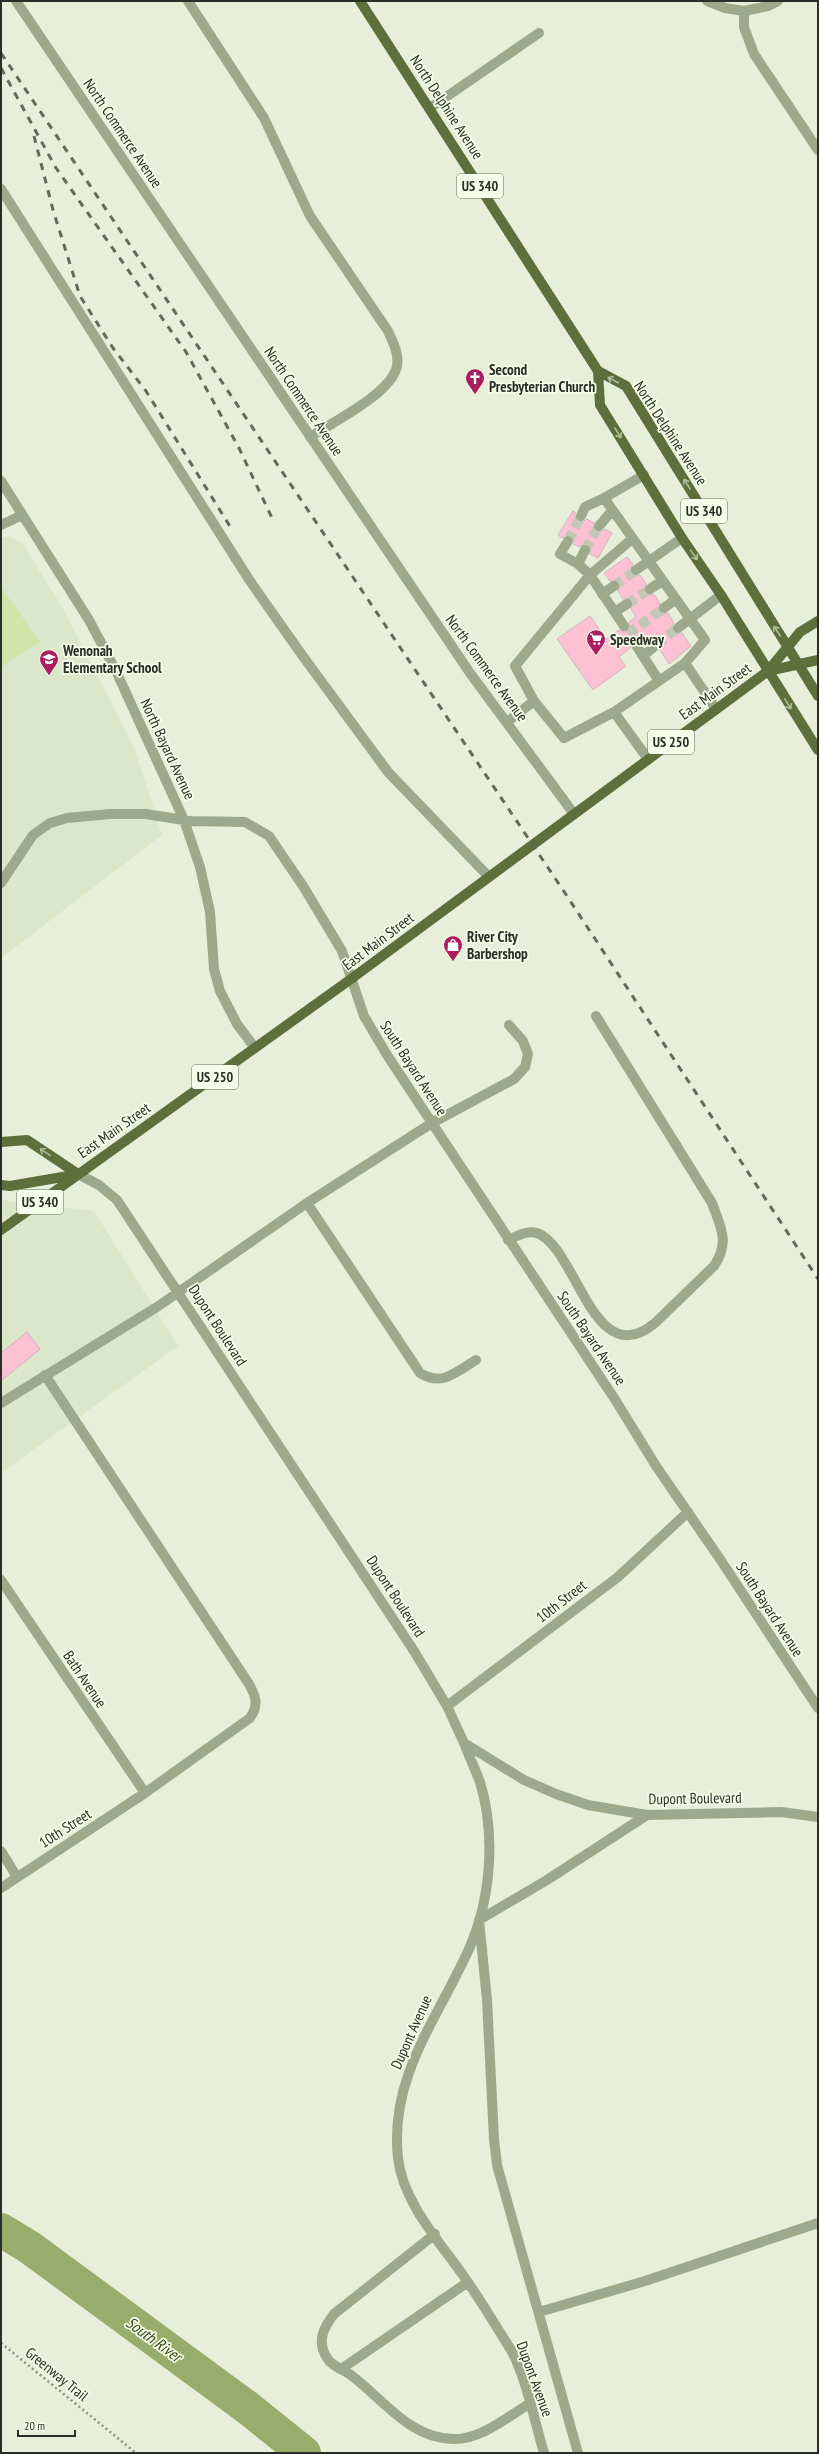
<svg xmlns="http://www.w3.org/2000/svg" width="819" height="2454" font-family="'PT Sans Narrow',sans-serif">
  <rect width="100%" height="100%" fill="#e7efda"/>
  <path fill="#dbe6ca" d="M9 536 22 543 61 605 134 747 162 835 1 958V538Z
    M1 1200 94 1211 178 1346 1 1473Z"/>
  <path fill="#d0e4ac" d="M1 587 40 642 1 667Z"/>
  <g fill="none" stroke-linecap="round" stroke-linejoin="round">
    <path stroke="#97ad6c" stroke-width="34" d="M1 2230 29 2247 248 2408 304 2453"/>
  </g>
  <path fill="#fec1d3" stroke="#cfb6bd" d="M573 511 575 512V517L578 522H582L587 519 594 523 595 531 601 532 605 529 612 533 598 558 590 554 591 549 588 544H584L579 547 574 544V538L571 535 562 538 558 535Z
    M627 557 633 564 630 570 631 574 636 576 640 575 646 584 644 589 645 593 650 595 654 594 660 603 659 612 662 614 668 613 674 623 672 626 673 632 676 634 682 633 691 646 669 664 660 650 662 644 659 639 652 640 649 635 641 641 633 639 630 642V648L619 657 626 666 593 690 557 639 590 616 606 639 619 630 624 632 630 629 629 622 636 617 631 609 633 601 630 598 623 599 618 591 620 586 619 582 610 581 604 573Z
    M27 1332 40 1349 1 1381V1353Z"/>
  <g fill="none" stroke-linecap="round" stroke-linejoin="round">
    <path stroke="#c1c8b6" stroke-width="10" stroke-dasharray="10 5" stroke-linecap="butt" d="M568 541 581 516
      M585 550 599 526
      M614 586 636 570
      M627 604 650 589
      M628 634 664 608
      M656 645 678 628"/>
    <path stroke="#8c9283" stroke-width="2.5" stroke-dasharray="2 3" stroke-linecap="butt" d="M1 2343 136 2453"/>
    <path stroke="#9da88c" stroke-width="10" d="M16 1 470 673 574 814
      M188 1 264 118 310 216 388 331C393 342 399 353 397 366 392 393 333 422 310 437
      M707 1 725 8 744 11V27L754 54 818 150
      M744 11 768 6 778 1
      M430 108 539 33
      M1 189 250 581 302 655 388 772 489 877
      M644 475 604 498 705 640 685 663 716 709
      M1 481 89 620 116 671 184 820 200 867 210 912 214 969 220 991 237 1024 255 1048
      M581 516 585 507 604 498
      M1 525 22 515
      M599 526 612 511
      M568 541 560 554 578 564 590 575 632 539
      M578 564 585 550
      M636 570 682 538
      M650 589 662 581
      M602 594 614 586
      M664 608 676 599
      M615 612 627 604
      M678 628 721 595
      M636 645 659 681
      M643 656 656 645
      M534 701 515 666 590 575 624 626
      M507 722 534 701 564 738 614 712
      M648 759 614 712 685 663
      M1 883 33 835 50 823 67 818 110 814H146L190 821 245 822 269 836 303 886 342 951 364 1016 387 1055 616 1401 656 1466 722 1562 818 1708
      M78 1174 99 1185 117 1200 414 1651 447 1706 464 1743 524 1780 556 1794 588 1805 647 1815 781 1812 818 1817
      M307 1203 420 1373C442 1387 456 1372 476 1360
      M508 1240C517 1236 527 1230 537 1233 577 1247 593 1375 655 1323L714 1266C730 1242 721 1228 712 1203L596 1016
      M1 1403 157 1307 307 1203 432 1123 514 1079 525 1067 528 1054 523 1041 509 1025
      M1 1580 145 1793
      M447 1706 618 1577 688 1512
      M464 1743C469 1756 475 1769 480 1782 496 1835 491 1899 469 1949 438 2018 389 2077 398 2158 403 2203 440 2242 465 2278 481 2301 496 2326 511 2350 526 2377 535 2423 544 2453
      M1 1851 17 1877
      M1 1888 145 1793 250 1718C259 1705 256 1697 249 1684L45 1375
      M435 2234 334 2314C324 2327 316 2341 327 2358 331 2366 345 2370 352 2376 383 2399 409 2438 453 2439 480 2440 506 2418 529 2404
      M539 2312 645 2281 818 2223
      M341 2369 468 2282
      M578 2453 497 2165 494 2139 487 2000 479 1920 547 1880 647 1815"/>
    <path stroke="#5d6f3b" stroke-width="10" d="M360 1 598 371 600 405 682 538 721 595 818 750
      M598 371 626 386 818 696
      M768 671 818 660
      M1 1142 27 1140 78 1174
      M1 1185 10 1186 74 1175
      M1 1230 351 979 768 671 800 632 818 621"/>
    <path stroke="#64695d" stroke-width="3" stroke-dasharray="7 7" stroke-linecap="butt" d="M1 53 563 890 818 1279
      M1 68 56 168 186 352 239 448 272 518
      M34 136 53 210 80 296 113 348 146 391 231 528"/>
  </g>
  <defs><path id="oneway-shaft" d="M-6 0H5M1.5-3L5.5 0L1.5 3" fill="none" stroke-width="1.6" stroke-linecap="round" stroke-linejoin="round"/></defs>
  <g stroke="#b0bd9a">
    <use href="#oneway-shaft" transform="translate(613 380) rotate(-152)"/>
    <use href="#oneway-shaft" transform="translate(618 433) rotate(58)"/>
    <use href="#oneway-shaft" transform="translate(687 484) rotate(-122)"/>
    <use href="#oneway-shaft" transform="translate(694 555) rotate(55)"/>
    <use href="#oneway-shaft" transform="translate(777 631) rotate(-123)"/>
    <use href="#oneway-shaft" transform="translate(788 704) rotate(59)"/>
    <use href="#oneway-shaft" transform="translate(45 1152) rotate(-146)"/>
  </g>
  <defs>
    <g id="church-pin" transform="scale(1)"><path d="M0 17L-7.5 6A9.5 9.5 0 1 1 7.5 6Z" fill="#aa1e5f" stroke="#f4fde7"/><path d="M-1.2-6h2.4v3.5h3.3v2.4h-3.3V6h-2.4V-.1h-3.3v-2.4h3.3Z" fill="#fff"/></g>
    <g id="supermarket-pin" transform="scale(1)"><path d="M0 17L-7.5 6A9.5 9.5 0 1 1 7.5 6Z" fill="#aa1e5f" stroke="#f4fde7"/><path d="M-6-5.5h2.5l.6 2H6L4.5 2H-2.5L-4.4-4H-6ZM-1.5 3.2a1.3 1.3 0 1 0 .1 0ZM3 3.2a1.3 1.3 0 1 0 .1 0Z" fill="#fff"/></g>
    <g id="school-pin" transform="scale(1)"><path d="M0 17L-7.5 6A9.5 9.5 0 1 1 7.5 6Z" fill="#aa1e5f" stroke="#f4fde7"/><path d="M0-5L7-2L0 1L-7-2ZM-4 1L0 2.5L4 1V4Q0 6-4 4Z" fill="#fff"/></g>
    <g id="shop-pin" transform="scale(1)"><path d="M0 17L-7.5 6A9.5 9.5 0 1 1 7.5 6Z" fill="#aa1e5f" stroke="#f4fde7"/><path d="M-5-2.5h2.3a2.7 3.5 0 0 1 5.4 0H5L5.5 6h-11ZM-1.5-2.5h3a1.5 2.3 0 0 0-3 0Z" fill="#fff"/></g>
  </defs>
  <g fill-rule="evenodd">
    <use href="#church-pin" x="475" y="378"/>
    <use href="#supermarket-pin" x="596" y="639"/>
    <use href="#school-pin" x="49" y="659"/>
    <use href="#shop-pin" x="453" y="945"/>
  </g>
  <g text-anchor="middle" dominant-baseline="central" stroke-width="3.5" stroke-linejoin="round" paint-order="stroke">
    <g fill="#f4fde7" stroke="#676c60" stroke-width="1">
      <rect x="457" y="174" width="46" height="24" rx="3"/>
      <rect x="681" y="499" width="46" height="24" rx="3"/>
      <rect x="648" y="730" width="46" height="24" rx="3"/>
      <rect x="192" y="1065" width="46" height="24" rx="3"/>
      <rect x="17" y="1190" width="46" height="24" rx="3"/>
    </g>
    <g font-size="14" font-weight="bold" fill="#2b2e26">
      <text x="480" y="186">US 340</text>
      <text x="704" y="511">US 340</text>
      <text x="671" y="742">US 250</text>
      <text x="215" y="1077">US 250</text>
      <text x="40" y="1202">US 340</text>
    </g>
    <g font-size="15" fill="#2b2e26" stroke="#f4fde7">
      <text transform="translate(447 107) rotate(57)">North Delphine Avenue</text>
      <text transform="translate(123 133) rotate(56)">North Commerce Avenue</text>
      <text transform="translate(304 401) rotate(56)">North Commerce Avenue</text>
      <text transform="translate(671 433) rotate(57)">North Delphine Avenue</text>
      <text transform="translate(487 668) rotate(54)">North Commerce Avenue</text>
      <text transform="translate(715 691) rotate(-36)">East Main Street</text>
      <text transform="translate(168 749) rotate(65)">North Bayard Avenue</text>
      <text transform="translate(378 941) rotate(-37)">East Main Street</text>
      <text transform="translate(414 1068) rotate(57)">South Bayard Avenue</text>
      <text transform="translate(114 1130) rotate(-35)">East Main Street</text>
      <text transform="translate(218 1325) rotate(57)">Dupont Boulevard</text>
      <text transform="translate(592 1338) rotate(56)">South Bayard Avenue</text>
      <text transform="translate(396 1596) rotate(57)">Dupont Boulevard</text>
      <text transform="translate(561 1601) rotate(-38)">10th Street</text>
      <text transform="translate(770 1609) rotate(57)">South Bayard Avenue</text>
      <text transform="translate(85 1679) rotate(56)">Bath Avenue</text>
      <text transform="translate(695 1798) rotate(-1)">Dupont Boulevard</text>
      <text transform="translate(65 1828) rotate(-33)">10th Street</text>
      <text transform="translate(411 2032) rotate(-66)">Dupont Avenue</text>
      <text transform="translate(57 2374) rotate(39)">Greenway Trail</text>
      <text transform="translate(535 2379) rotate(70)">Dupont Avenue</text>
    </g>
    <g font-size="15" font-weight="bold" fill="#2b2e26" stroke="#f4fde7" text-anchor="start">
      <text x="489" y="369">Second<tspan x="489" dy="17">Presbyterian Church</tspan></text>
      <text x="610" y="639">Speedway</text>
      <text x="63" y="650">Wenonah<tspan x="63" dy="17">Elementary School</tspan></text>
      <text x="467" y="936">River City<tspan x="467" dy="17">Barbershop</tspan></text>
    </g>
    <g font-size="16" font-style="italic" fill="#394818" stroke="#f4fde7">
      <text transform="translate(154 2339) rotate(36)">South River</text>
    </g>
  </g>
  <rect width="819" height="2454" fill="none" stroke="#2b2e26" stroke-width="4"/>
  <path d="M18 2430v6h57v-6" fill="none" stroke="#2b2e26" stroke-width="2"/>
  <text x="24" y="2430" font-size="12" fill="#2b2e26" stroke="#f4fde7" stroke-width="3" paint-order="stroke">20 m</text>
</svg>
